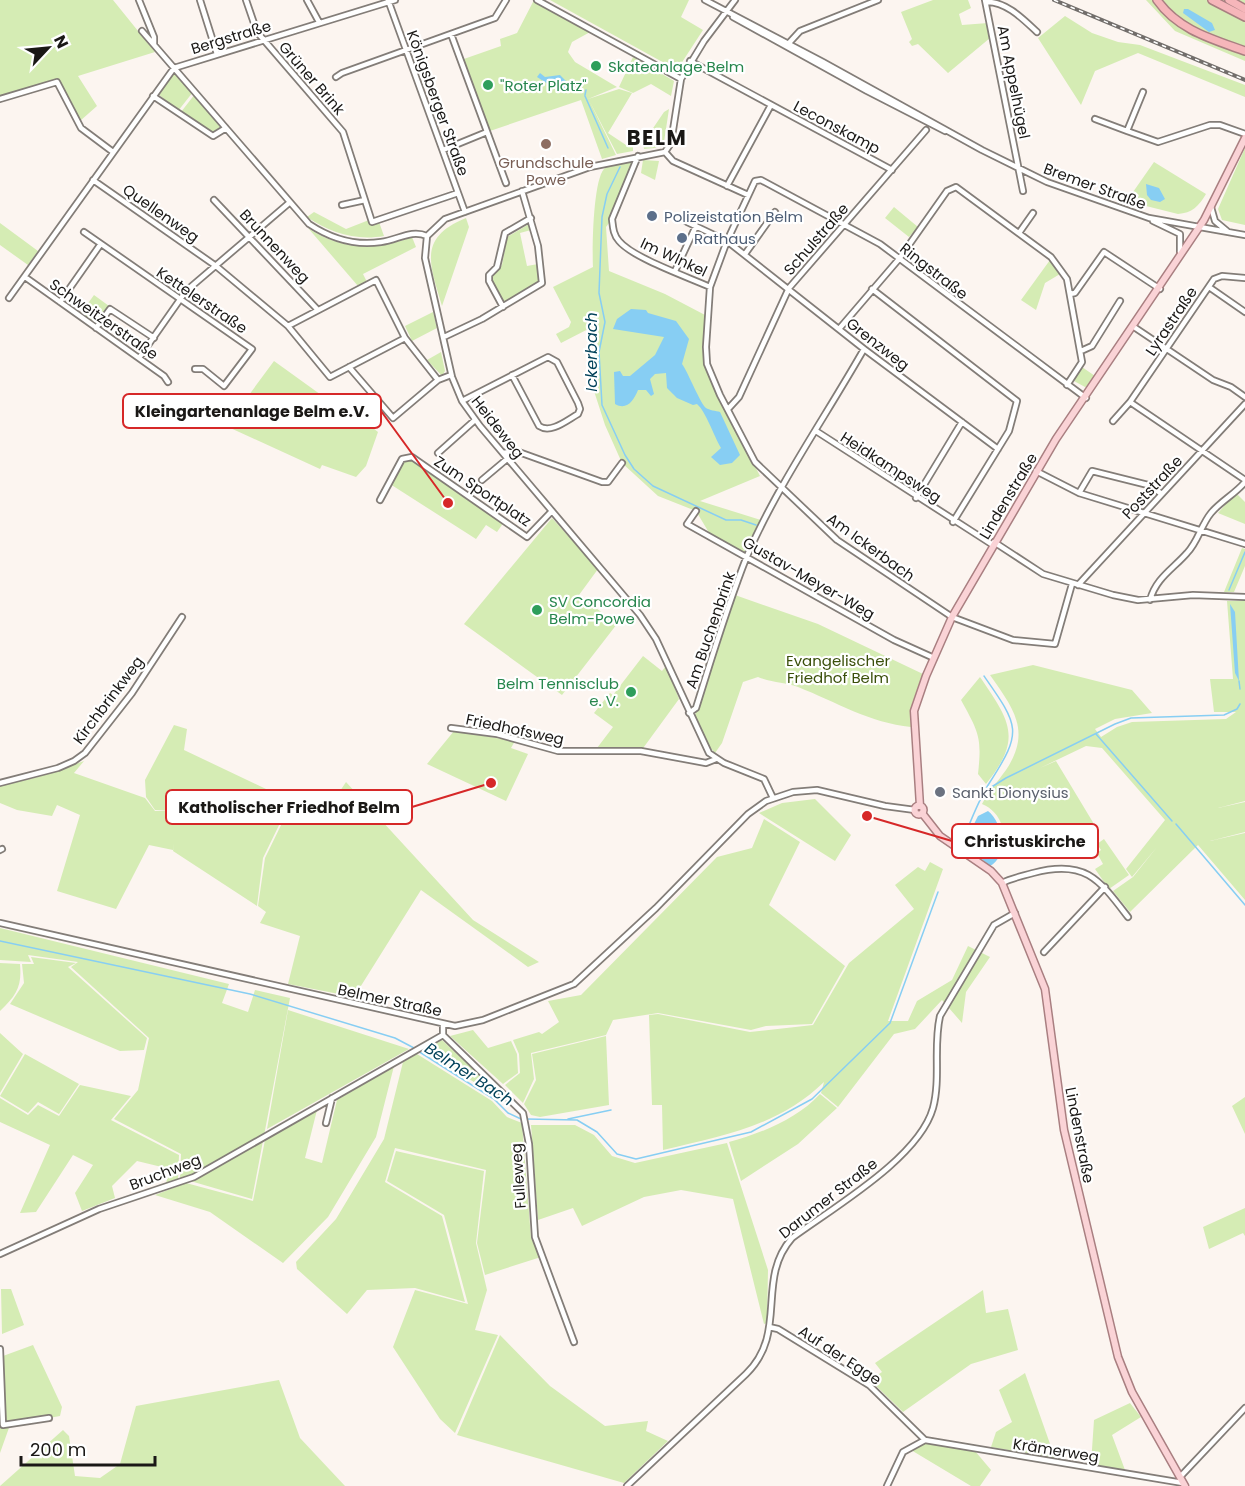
<svg xmlns="http://www.w3.org/2000/svg" width="1245" height="1486" font-family="Poppins,sans-serif">
  <rect width="100%" height="100%" fill="#fcf5f0"/>
  <path fill="#d5ecb4" d="M0 0H113L155 52 78 76 97 106 80 121 56 82 0 99Z
    M534 0 592 31 572 42 568 52 575 62 617 87 588 99 619 89 632 93 608 133 626 145 633 144V151L617 154 590 102 616 155 602 159 581 100 487 132 461 60 501 46 500 39 517 33Z
    M550 0H689L681 17 703 30 677 70Z
    M933 0H968L971 8 959 14 962 25 988 23 990 38 948 73 918 44 912 46 909 42 912 39 901 12Z
    M1146 0H1245V61L1175 31Z
    M1065 16 1092 33 1118 42 1140 45 1245 85V97L1138 53 1095 71 1081 105 1038 38Z
    M633 57 674 81 671 96 651 84 633 93 619 87Z
    M174 70 193 92 178 111 157 93Z
    M195 94 224 128 214 135 181 112Z
    M669 109 664 142 655 148 644 149 643 143 664 112Z
    M1245 148V225L1222 220 1218 209Z
    M638 156 612 219 606 227 609 271 665 294 705 315 704 366 760 476 700 501 764 521 748 556 711 536 696 511 658 496 622 463 605 425 594 391 596 325 561 343 556 334 569 327 571 322 553 287 593 267C592 250 593 181 604 169 613 159 626 158 638 156Z
    M643 160 659 161 655 180 641 173Z
    M1154 162 1206 194C1199 206 1192 213 1178 214L1134 203 1139 195 1133 192Z
    M894 207 918 227 909 237 885 218Z
    M314 212 346 229 369 220 371 225 379 222 384 236C356 241 330 233 307 217Z
    M466 218 469 227 442 306C430 265 417 238 466 218Z
    M0 223 38 251 28 265 0 245Z
    M529 224 531 230 520 233 527 266 538 264 540 282 507 303 503 301 492 281V275L502 265 507 237Z
    M308 228C341 250 375 251 412 237L416 247 363 274 367 282 358 286Z
    M1050 260 1060 274 1045 283 1036 310 1021 300Z
    M94 295 109 306 96 324 81 313Z
    M433 312 437 328 412 341 405 326Z
    M441 352 445 371 442 376 427 360Z
    M274 361 342 410 346 407 378 432 366 466 356 477 322 465 320 469 226 426Z
    M1082 367 1095 376 1090 386 1085 387 1074 381Z
    M413 459 504 522 497 532 486 525 476 539 390 484 403 460Z
    M1236 493 1245 502V524L1218 513Z
    M552 518 598 569 579 595 617 624 562 695 464 624Z
    M1242 548 1245 549V566L1234 592H1224Z
    M735 595 818 624 923 674 912 704 911 727C870 723 836 702 798 687 785 682 773 683 758 677L743 682 722 743 715 753 708 745 695 715Z
    M1227 601H1245V801L1218 808 1245 802V832L1210 841 1245 833V900L1198 845 1130 912 1113 891 1133 877 1157 847 1132 877 1126 869 1165 820 1102 748 1086 746 1040 768 1056 761 1097 829 1006 854C1005 833 1003 813 982 804 989 791 998 781 1006 770 1032 731 1013 708 990 675L1033 665 1132 690 1152 713 1115 719 1095 729 1101 737 1117 727 1132 722 1226 719 1236 712H1214L1210 679H1233Z
    M643 656 662 671 666 666 679 699 641 751 594 752 613 727 594 713 610 693 613 695Z
    M980 677C1010 721 1023 738 986 784L978 774C982 737 979 733 961 700Z
    M174 725 187 729 184 750 285 798 282 819 263 858 257 906 173 851 174 843 173 850 149 845 116 909 57 891 80 815 57 805 52 816 17 810 0 803V786L38 777 84 761 74 773 145 798 155 811H174L155 810 146 797 145 780Z
    M454 731 515 741 511 748 528 754 506 801 427 764Z
    M346 782 473 920 539 962 528 967 421 890 354 997 288 984 300 936 260 923 266 912 258 906 265 858 284 819 287 800 326 812Z
    M815 799 851 835 835 861 759 813 782 803Z
    M764 819 800 842 769 905 845 966 812 1024 766 1026 751 1030 658 1013 613 1020 606 1035 531 1053 534 1079 523 1103 505 1085 520 1073 519 1054 513 1040 539 1032 542 1034 559 1022 548 1001 581 995 717 857 752 848Z
    M1104 839 1129 875 1109 889 1095 869 1103 864 1097 853 1101 850 1097 844Z
    M930 862 943 869 888 1021H908L917 1001 952 980 968 946 990 957 966 992 962 1023 942 1000 915 1029 894 1034 838 1107 821 1093 824 1082C779 1126 722 1136 663 1150L662 1105H652L649 1015 658 1014 750 1032 813 1025 849 963 914 909 895 885 918 867 925 871Z
    M0 928 229 984 222 1003 248 1012 255 990 290 998 252 1199 180 1178 181 1154 114 1119 138 1090 149 1038 71 967 78 962 28 955 31 962 0 960Z
    M31 957 76 963 68 967 147 1038 144 1050 120 1051 10 1004 24 983 22 964H34Z
    M0 963 20 964C22 986 17 995 0 1011Z
    M288 1010 409 1049 267 1129Z
    M473 1030 488 1048 511 1041 517 1054 518 1073 503 1084 450 1036Z
    M0 1033 23 1054 0 1093Z
    M606 1036 609 1105 540 1117 531 1115 524 1104 536 1080 532 1054Z
    M442 1040 518 1111 425 1050Z
    M25 1054 79 1084 59 1114 38 1102 28 1113 0 1096Z
    M417 1054 492 1101 507 1117 522 1123 531 1238 541 1257 485 1275 477 1243 486 1170 395 1148 385 1182 442 1216 465 1302 415 1288 367 1290 347 1314 297 1269 296 1262 336 1219 384 1139 403 1062Z
    M394 1066 376 1137 328 1217 283 1263 210 1212 155 1195 186 1183 253 1201 265 1140 317 1110 305 1158 322 1163 337 1100Z
    M80 1085 131 1096 111 1120 179 1155 178 1179 166 1183 170 1169 137 1161 112 1186 115 1198 82 1211 75 1193 93 1165 73 1155 36 1212 20 1213 50 1145 0 1122V1098L28 1115 38 1105 59 1116Z
    M820 1094 837 1108 798 1144 741 1181 729 1142C762 1133 797 1119 820 1094Z
    M1245 1097V1134L1232 1106Z
    M531 1125H575L594 1135 612 1156 635 1163 727 1143 768 1270 767 1323 764 1324 733 1199 681 1190 644 1197 582 1226 573 1208 538 1220Z
    M396 1151 484 1171 476 1243 487 1290 475 1330 498 1335 455 1433 440 1419 393 1347 415 1290 468 1304 444 1215 387 1181Z
    M1245 1208V1236L1243 1233 1209 1249 1203 1227Z
    M1 1289H11L24 1325 2 1334Z
    M983 1290 986 1313 1008 1309 1018 1350 971 1364 903 1412 870 1380 882 1372 875 1363Z
    M500 1335 550 1386 605 1426 648 1421 646 1431 668 1441 624 1483 457 1435Z
    M33 1345 62 1407 60 1416 10 1425 0 1453V1397L5 1393 3 1356Z
    M1025 1373 1055 1458 991 1447 996 1432 1012 1422 999 1390Z
    M279 1380 300 1438 345 1486H0L63 1430 69 1436 75 1476 100 1478 120 1464 136 1406Z
    M1130 1403 1141 1417 1112 1435 1125 1470 1091 1464 1094 1420Z
    M926 1443 975 1451 991 1470 980 1486H971L911 1450Z"/>
  <path fill="#87cef3" d="M1184 9H1188L1212 23 1215 30 1209 32 1183 13Z
    M540 73 545 77 560 75 569 84 563 90 552 82 548 84 537 77Z
    M1146 184 1159 188 1165 199 1160 202 1151 200 1147 195Z
    M631 309 646 310 648 313 676 321 689 339 682 364C688 372 701 405 706 408 709 410 716 411 720 412L740 455 732 463 720 465 711 457 721 448C713 434 706 412 697 404L693 405 677 398 667 388 666 373 655 374 650 379 654 394 651 396 646 390H638C634 400 627 411 615 404L614 372 620 371 623 376H630L655 355 664 337 613 329 617 319Z
    M1230 604 1235 612 1239 681 1235 673Z
    M988 811C1002 821 1009 857 990 866L964 844 978 816Z"/>
  <g fill="none" stroke-linecap="round" stroke-linejoin="round">
    <path stroke="#87cef3" stroke-width="1.5" d="M585 95 586 90
      M585 96 608 148
      M620 167 607 194 602 217 599 293 605 322 599 352 602 405 625 455 634 469 653 486 726 520H741L756 525
      M1229 590 1245 552
      M1239 681 1240 689
      M1096 734 1172 821
      M985 791 1006 778 1115 724 1131 718 1224 715 1237 709 1240 704
      M1176 824 1245 905
      M962 841C971 822 978 800 990 782 1023 731 1019 726 984 676
      M0 941 250 994 395 1038 414 1048
      M418 1051 494 1099 508 1113 521 1119
      M526 1119 577 1120 597 1132 617 1154 636 1159 751 1132 812 1099 890 1023 938 892
      M568 1119 611 1110"/>
    <g stroke="#837d78" stroke-width="8">
      <path id="minor" d="M139 0 154 37V44
        M200 0 217 54
        M246 0 257 32 343 132 372 222 458 193
        M307 0 319 22
        M388 0 465 212
        M537 0 681 79
        M705 0 823 62 982 150 1047 182 1149 218 1245 235
        M985 0 1023 191
        M986 2C1006 1 1024 20 1037 32
        M733 17 867 91 945 131
        M142 31 309 224C330 238 355 246 381 242 398 240 411 229 427 236
        M451 34 506 183
        M789 43 800 31 878 0
        M690 61 892 170
        M336 77 342 73 495 18 506 0
        M1143 92 1127 131 1158 142 1210 125H1220L1245 134
        M153 96 213 136 226 128
        M0 99 57 82 81 128 113 152
        M1095 119 1127 131
        M443 150 487 132
        M665 152 590 167 445 219 427 236 425 258 452 377 462 401 480 426 640 615 656 639 709 753 724 763 764 779 773 798
        M665 152 671 143 681 79 704 41 735 0
        M665 152 673 161 748 195
        M638 156 612 219C613 227 613 234 619 241 633 258 688 277 710 287
        M93 180 216 266 288 326 330 377 405 338
        M727 186 771 105
        M214 200 317 309
        M342 205 365 200
        M1211 207 1215 221 1227 231
        M1153 221 1180 234V252
        M687 222 727 241 864 349 998 449
        M84 232 252 349 224 386 203 369H195
        M1019 233 1033 213
        M745 254 775 212
        M675 271 696 226
        M25 277 164 376 168 382
        M1209 287 1245 312
        M872 289 1017 401 1009 431 953 522
        M1070 294 1075 293 1104 252 1160 289
        M9 298 174 68 395 0
        M60 302 100 245
        M503 307 489 281V275L497 267 505 233 531 218
        M288 326 376 280 405 338 438 380
        M1134 327 1213 380 1231 387 1245 397
        M96 328 110 309 154 338
        M839 329 899 259 947 191 956 187 1051 257 1067 279 1082 362 1067 385
        M444 337 482 319 542 283 538 246 522 191
        M1081 351 1092 346 1120 301
        M139 358 186 291 289 203
        M349 367 393 418 438 380 451 375
        M462 401 548 357 557 362 578 403 580 409 578 414C567 420 551 434 539 426L512 375
        M1130 402 1245 480
        M728 409 739 397 789 288 926 130
        M1113 421 1130 402 1214 279 1222 276 1245 278
        M816 431 993 545
        M438 453 475 420
        M503 453 516 451 602 482H608L622 463
        M1036 471 1079 493 1245 544
        M482 480 507 459
        M1079 493 1092 471 1148 485 1162 494
        M916 498 962 422
        M380 500 402 459 412 457 527 537 552 511
        M696 511 687 524 894 640 934 658
        M994 542 1043 574 1113 595 1138 600 1193 595 1245 597
        M1072 584 1055 644 1013 640 952 617 837 540 755 462 720 395 707 364 706 347 710 287 727 241 755 181 761 180 880 244 1086 398
        M1078 585 1245 404
        M1150 600C1156 578 1173 569 1187 553 1198 542 1201 525 1211 513 1221 501 1235 494 1245 482
        M689 713 696 708C712 657 727 606 747 556 777 486 826 416 864 349
        M451 728 497 734 558 751H641L706 763 716 759
        M0 783 58 768 74 761 85 753 132 693 182 617
        M0 850 2 849
        M1002 883C1011 878 1023 876 1033 873 1085 859 1099 879 1128 917
        M0 923 455 1026 483 1020 574 984 656 908 748 814 766 801 793 792 817 790 885 806 915 810
        M1044 952 1105 887
        M443 1035 523 1113 529 1144 535 1237 574 1342
        M326 1123 332 1098
        M0 1254 99 1209 194 1177 443 1035V1025
        M769 1327 778 1329 869 1385 925 1440
        M0 1349 3 1425 49 1418
        M925 1440 1183 1483
        M1180 1477 1245 1408
        M627 1486 746 1374C789 1332 755 1280 792 1238 834 1207 919 1158 933 1108 941 1078 933 1046 940 1016L994 925 1015 913
        M887 1486 903 1452 925 1440"/>
    </g>
    <g stroke="#a97f81" stroke-width="9">
      <path id="major" d="M914.5 810a4.5 4.5 0 1 1 9 0a4.5 4.5 0 1 1-9 0Z
        M920 806 914 711 926 676 952 617 1056 439 1204 220 1245 138
        M922 813 940 836 991 871 1002 883 1045 989 1064 1130 1118 1357 1132 1392 1185 1486"/>
    </g>
    <g stroke="#a97f81" stroke-width="10">
      <path id="highway" d="M1157 0C1178 30 1212 39 1245 51
        M1212 0 1245 17
        M1229 0 1245 9"/>
    </g>
    <use href="#minor" stroke="#fff" stroke-width="4.5"/>
    <use href="#major" stroke="#fad3d6" stroke-width="6"/>
    <use href="#highway" stroke="#f6b6ba" stroke-width="7"/>
    <g stroke="#726e6b" stroke-width="4">
      <path id="rail" d="M1054 0 1245 80"/>
    </g>
    <use href="#rail" stroke="#fff" stroke-width="1.5" stroke-dasharray="4.5" stroke-linecap="butt"/>
  </g>
  <g fill="#2e9e5b" stroke="#fff" stroke-width="2">
    <circle cx="596" cy="66" r="6"/>
    <circle cx="488" cy="85" r="6"/>
    <circle cx="537" cy="610" r="6"/>
    <circle cx="631" cy="692" r="6"/>
  </g>
  <circle fill="#8d6e63" stroke="#fff" stroke-width="2" cx="546" cy="144" r="6"/>
  <g fill="#5c6f8a" stroke="#fff" stroke-width="2">
    <circle cx="652" cy="216" r="6"/>
    <circle cx="682" cy="238" r="6"/>
  </g>
  <circle fill="#6b7280" stroke="#fff" stroke-width="2" cx="940" cy="792" r="6"/>
  <g text-anchor="middle" dominant-baseline="central" stroke-width="4.5" stroke-linejoin="round" paint-order="stroke">
    <g font-size="15" fill="#1a1816" stroke="#fff">
      <text transform="translate(231 37) rotate(-17)">Bergstraße</text>
      <text transform="translate(312 78) rotate(49)">Grüner Brink</text>
      <text transform="translate(1014 82) rotate(79)">Am Appelhügel</text>
      <text transform="translate(438 103) rotate(70)">Königsberger Straße</text>
      <text transform="translate(837 127) rotate(28)">Leconskamp</text>
      <text transform="translate(1095 186) rotate(20)">Bremer Straße</text>
      <text transform="translate(161 213) rotate(35)">Quellenweg</text>
      <text transform="translate(816 239) rotate(-49)">Schulstraße</text>
      <text transform="translate(275 246) rotate(47)">Brunnenweg</text>
      <text transform="translate(674 257) rotate(25)">Im WInkel</text>
      <text transform="translate(934 271) rotate(38)">Ringstraße</text>
      <text transform="translate(202 300) rotate(34)">Kettelerstraße</text>
      <text transform="translate(104 319) rotate(35)">Schweitzerstraße</text>
      <text transform="translate(1171 321) rotate(-56)">Lyrastraße</text>
      <text transform="translate(878 344) rotate(38)">Grenzweg</text>
      <text transform="translate(498 427) rotate(52)">Heideweg</text>
      <text transform="translate(891 467) rotate(33)">Heidkampsweg</text>
      <text transform="translate(1152 487) rotate(-47)">Poststraße</text>
      <text transform="translate(483 491) rotate(34)">Zum Sportplatz</text>
      <text transform="translate(1008 496) rotate(-59)">Lindenstraße</text>
      <text transform="translate(871 547) rotate(36)">Am Ickerbach</text>
      <text transform="translate(809 578) rotate(30)">Gustav-Meyer-Weg</text>
      <text transform="translate(710 630) rotate(-71)">Am Buchenbrink</text>
      <text transform="translate(108 700) rotate(-53)">Kirchbrinkweg</text>
      <text transform="translate(515 729) rotate(12)">Friedhofsweg</text>
      <text transform="translate(390 1000) rotate(12)">Belmer Straße</text>
      <text transform="translate(1080 1135) rotate(79)">Lindenstraße</text>
      <text transform="translate(165 1172) rotate(-21)">Bruchweg</text>
      <text transform="translate(518 1176) rotate(-94)">Fulleweg</text>
      <text transform="translate(828 1198) rotate(-38)">Darumer Straße</text>
      <text transform="translate(840 1355) rotate(33)">Auf der Egge</text>
      <text transform="translate(1056 1450) rotate(9)">Krämerweg</text>
    </g>
    <g font-size="15" fill="#27864d" stroke="#fff" text-anchor="start">
      <text x="608" y="66">Skateanlage Belm</text>
      <text x="500" y="85">"Roter Platz"</text>
      <text x="549" y="601">SV Concordia<tspan x="549" dy="17">Belm-Powe</tspan></text>
      <text x="619" y="683" text-anchor="end">Belm Tennisclub<tspan x="619" dy="17">e. V.</tspan></text>
    </g>
    <g font-size="15" fill="#785e54" stroke="#fff">
      <text x="546" y="162">Grundschule<tspan x="546" dy="17">Powe</tspan></text>
    </g>
    <g font-size="15" fill="#4e5e75" stroke="#fff" text-anchor="start">
      <text x="664" y="216">Polizeistation Belm</text>
      <text x="694" y="238">Rathaus</text>
    </g>
    <g font-size="15" fill="#3a4f0a" stroke="#fff">
      <text x="838" y="660">Evangelischer<tspan x="838" dy="17">Friedhof Belm</tspan></text>
    </g>
    <g font-size="15" fill="#5b616d" stroke="#fff" text-anchor="start">
      <text x="952" y="792">Sankt Dionysius</text>
    </g>
    <g font-size="16" font-style="italic" fill="#02425a" stroke="#fff">
      <text transform="translate(591 352) rotate(-90)">Ickerbach</text>
      <text transform="translate(469 1074) rotate(33)">Belmer Bach</text>
    </g>
    <g font-size="21" font-weight="bold" letter-spacing="1.5" fill="#1a1816" stroke="#fff">
      <text x="657" y="137">BELM</text>
    </g>
  </g>
  <path fill="none" stroke="#d62828" stroke-width="2" d="M448 503L381 411M491 783L412 807M867 816L952 841"/>
  <g fill="#d62828" stroke="#fff" stroke-width="2">
    <circle cx="448" cy="503" r="6"/>
    <circle cx="491" cy="783" r="6"/>
    <circle cx="867" cy="816" r="6"/>
  </g>
  <g fill="#fff" stroke="#d62828" stroke-width="2">
    <rect x="123" y="394" width="258" height="34" rx="6"/>
    <rect x="166" y="790" width="246" height="34" rx="6"/>
    <rect x="952" y="824" width="146" height="34" rx="6"/>
  </g>
  <g font-size="16" text-anchor="middle" font-weight="bold" fill="#1a1816">
    <text x="252" y="417">Kleingartenanlage Belm e.V.</text>
    <text x="289" y="813">Katholischer Friedhof Belm</text>
    <text x="1025" y="847">Christuskirche</text>
  </g>
  <g transform="translate(48 48) rotate(64)" stroke="#ffffff" stroke-width="4.5" paint-order="stroke">
  <path d="M0-4.5L10 22L0 15L-10 22Z" fill="#1a1816"/>
  <text y="-9" font-size="16" font-weight="bold" text-anchor="middle" fill="#1a1816">N</text>
  </g>
  <path d="M21 1456v9h134v-9" fill="none" stroke="#1a1816" stroke-width="3"/>
  <text x="30" y="1456" font-size="18" fill="#1a1816" stroke="#ffffff" stroke-width="4.5" paint-order="stroke">200 m</text>
</svg>
